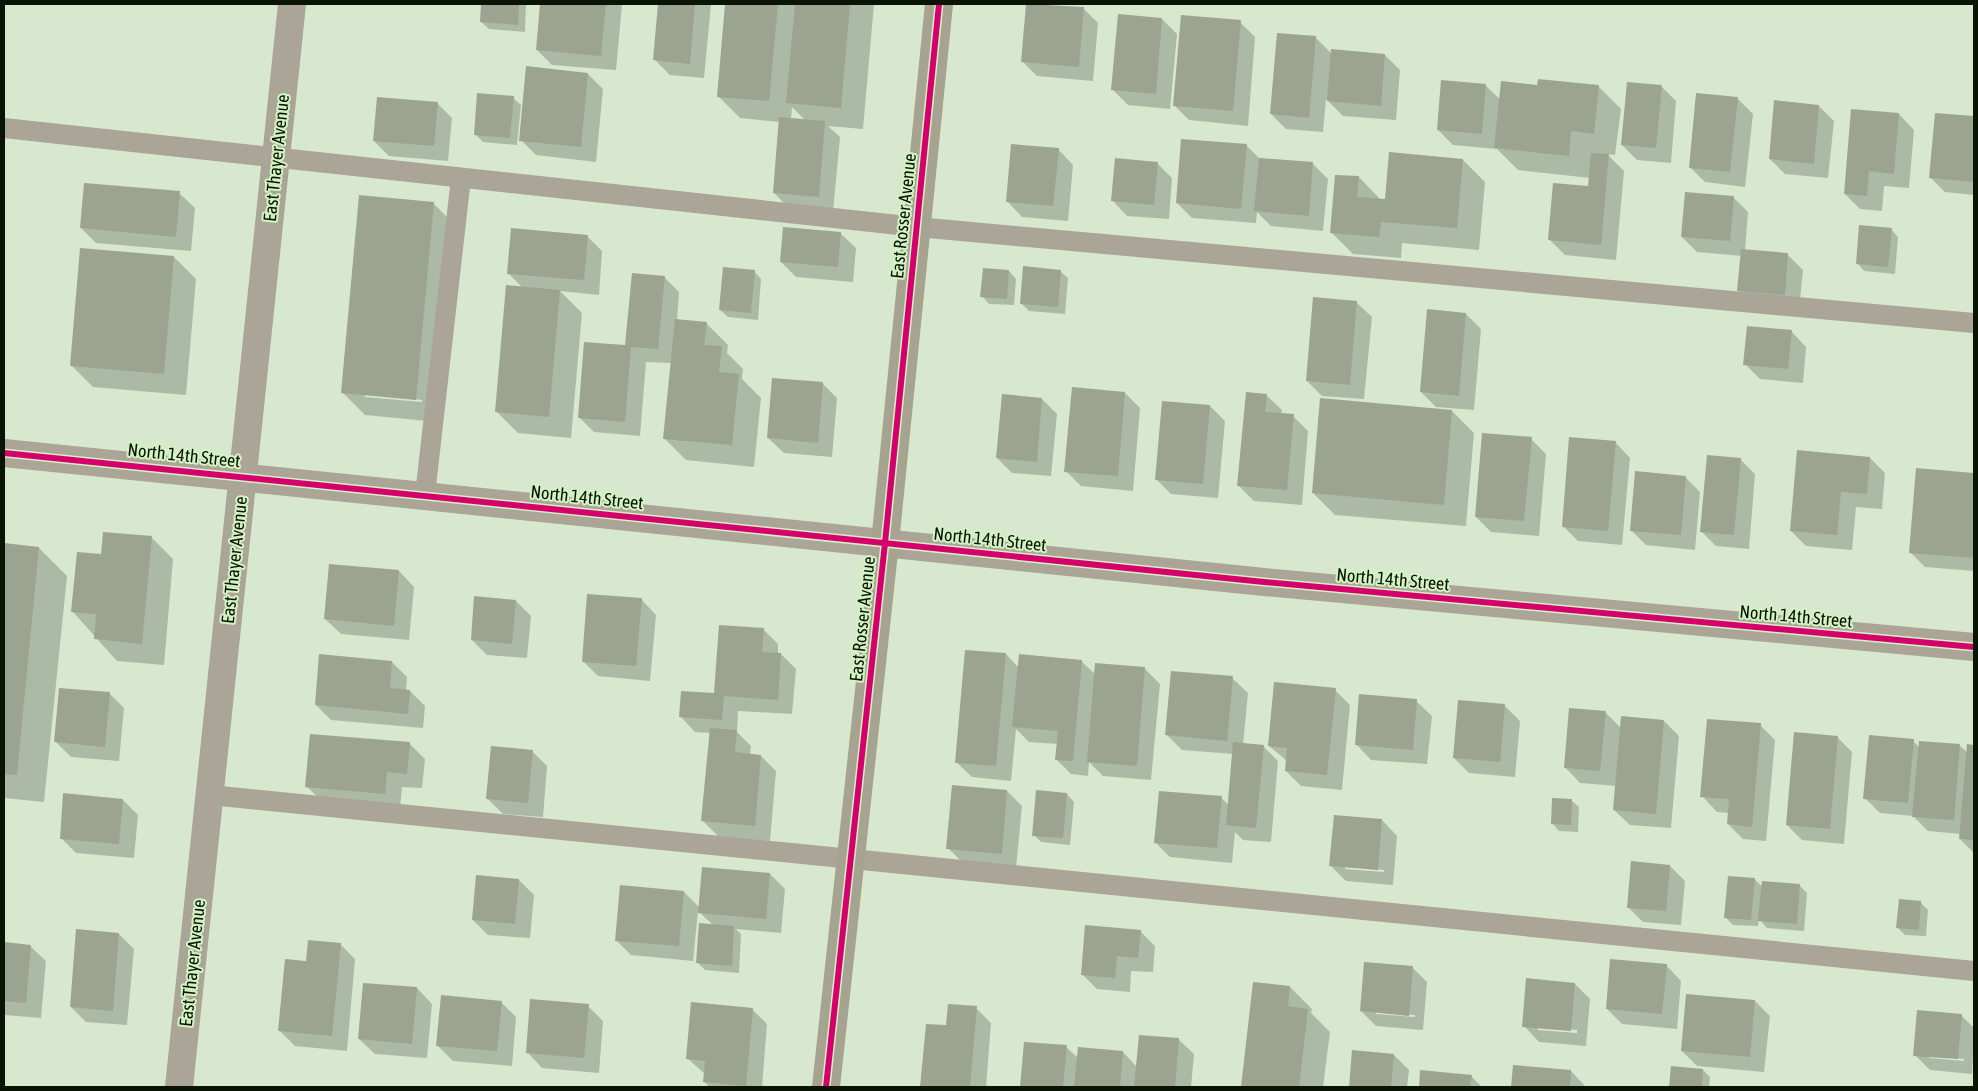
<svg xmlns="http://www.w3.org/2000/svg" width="1978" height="1091" font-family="'Asap Condensed',sans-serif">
  <rect width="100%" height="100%" fill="#d8e8ce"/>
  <path fill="#0003" fill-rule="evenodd" d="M483 4H526L525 32 489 29 481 22Z
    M562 4H622L616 70 552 65 537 50Z
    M660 4H711L704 78 670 75 655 60Z
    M726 4H874L863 129 828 126 840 137 833 212 789 208 774 193 780 122 740 118 718 96ZM792 107 806 121 791 119Z
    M1027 4 1083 8 1098 23 1093 81 1037 76 1022 61Z
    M1162 19 1177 34 1170 109 1128 105 1113 90Z
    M1240 22 1255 37 1248 126 1189 120 1174 105Z
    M1315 37 1332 54 1385 55 1400 70 1396 120 1343 116 1326 99 1323 132 1286 129 1271 114Z
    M588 74 603 89 596 162 536 155 521 140Z
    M1486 86 1501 100 1538 86H1598L1621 109 1615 155 1607 154 1624 171 1616 260 1565 255 1550 240 1589 187 1590 178 1518 170 1497 149 1453 145 1438 130Z
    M1661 86 1676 101 1671 163 1637 160 1622 145Z
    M513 98 521 105 517 145 483 142 475 134Z
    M1738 99 1753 114 1745 187 1705 182 1690 167Z
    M437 103 452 118 448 161 389 156 374 141Z
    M1819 106 1834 121 1828 178 1785 174 1770 159Z
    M1899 114 1914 130 1909 188 1884 186 1882 211 1860 209 1845 194Z
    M1936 114 1974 118V195L1945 192 1930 177Z
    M1246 145 1260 159 1313 164 1328 179 1323 231 1271 226 1257 212 1256 223 1192 218 1177 203Z
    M1058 149 1073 165 1068 221 1022 217 1007 201Z
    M1463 160 1485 182 1479 250 1402 243 1401 258 1353 254 1331 232 1359 177 1381 200H1386Z
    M1157 163 1172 178 1169 219 1127 216 1112 200Z
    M179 193 195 208 191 251 96 243 81 228Z
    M1733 197 1748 212 1745 251 1788 255 1803 270 1799 310 1754 306 1739 291 1742 256 1697 252 1682 237Z
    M433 203 455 225 438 422 365 415 343 393ZM365 394 422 400V402L365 397Z
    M1891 229 1898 237 1895 274 1864 271 1857 263Z
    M840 233 856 248 853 282 796 277 781 262Z
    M587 236 602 251 599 295 560 291 582 313 571 438 518 433 496 411 523 288 508 273Z
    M174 257 196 279 186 395 93 387 71 365Z
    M754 271 761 279 758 320 728 317 720 310Z
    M1009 271 1016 279 1014 305 989 304 982 296Z
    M1060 271 1068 278 1065 314 1029 311 1021 303Z
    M664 277 679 292 677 320 706 323 728 345 727 353 743 369 742 379 761 398 754 467 686 460 664 438 672 363 646 362 640 436 594 432 579 417 626 347Z
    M1356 302 1372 317 1364 399 1322 396 1307 381Z
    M1466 314 1481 329 1474 410 1436 407 1421 392Z
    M1791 331 1806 347 1803 383 1760 379 1745 364Z
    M822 383 837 398 832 457 784 453 768 438Z
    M1125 393 1140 408 1133 491 1081 486 1066 471Z
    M1266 395 1282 410 1281 415 1293 416 1308 431 1302 505 1254 501 1239 486Z
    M1042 399 1057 414 1051 476 1012 473 997 458Z
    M1210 406 1225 421 1218 498 1171 494 1156 479Z
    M1452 411 1474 433 1466 526 1335 515 1313 493Z
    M1531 439 1546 454 1539 536 1491 532 1476 517Z
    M1615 442 1630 458 1622 545 1578 541 1563 526Z
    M1870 458 1885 473 1882 509 1856 507 1852 550 1806 546 1791 531Z
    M1740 459 1755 474 1749 549 1716 546 1701 531Z
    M1918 469 1974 474V571L1925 567 1910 552Z
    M1685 477 1700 492 1695 550 1646 545 1631 530Z
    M151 537 173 559 164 665 117 661 73 612 102 556Z
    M4 545 39 548 67 576 44 802 4 798Z
    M399 571 414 587 409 640 341 634 325 619Z
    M641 599 656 615 650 681 598 676 583 661Z
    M516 601 531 616 527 658 487 655 472 640Z
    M763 629 778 644V654H781L796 669 792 714 738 711 737 732 751 746 750 755 761 756 776 771 770 841 718 836 703 821 710 733 695 732 680 716 715 694Z
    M1006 654 1019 668 1081 661 1096 675 1145 669 1160 684 1151 780 1103 776 1089 762 1088 776 1071 774 1056 759 1058 744 1029 742 1016 729 1011 781 972 777 956 762Z
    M392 662 407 677 406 691H410L425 706 423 728 331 720 316 705Z
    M1232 678 1248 693 1243 745 1263 746 1278 761 1271 842 1243 840 1235 832 1232 863 1170 857 1155 842 1221 798 1229 805 1234 754 1182 750 1167 735Z
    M1335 690 1350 705 1342 790 1301 786 1286 771 1287 761 1269 746Z
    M109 693 124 708 119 761 71 757 56 742Z
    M1416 701 1432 716 1427 764 1371 760 1356 744Z
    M1505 706 1520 721 1515 777 1469 773 1454 758Z
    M1605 712 1622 729 1664 721 1679 736 1671 828 1630 825 1614 810 1617 786 1580 783 1565 767Z
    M1760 725 1775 740 1766 841 1743 839 1728 824 1729 813 1717 812 1702 796Z
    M1837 737 1852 752 1844 844 1802 840 1787 825Z
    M1913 741 1919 747 1920 742 1960 746 1968 753V745L1974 746V853L1960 839 1961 834 1928 831 1913 816 1880 813 1865 798Z
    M410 744 425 759 422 788 402 787 400 808 322 801 306 786Z
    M532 751 547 766 543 817 503 814 488 799Z
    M1007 791 1022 806 1016 868 963 863 948 848Z
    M1067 794 1074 802 1070 845 1041 842 1034 835Z
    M123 800 138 815 134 858 76 853 61 838Z
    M1571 800 1579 807 1578 832 1559 831 1552 823Z
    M1382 820 1397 836 1393 885 1346 881 1331 866ZM1345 866 1384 870V872L1345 869Z
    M1670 866 1685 881 1681 925 1643 922 1628 907Z
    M770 874 785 889 781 933 736 929 741 934 739 973 705 970 698 963 713 925 698 911 693 961 631 955 616 940 684 892 700 908Z
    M1754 879 1763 887 1800 886 1807 893 1804 931 1767 928 1759 919 1758 926 1733 925 1725 917Z
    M519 880 534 895 530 938 488 935 473 920Z
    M1920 902 1928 910 1926 936 1905 935 1897 927Z
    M1140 931 1155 946 1153 972 1131 971 1130 992 1097 989 1082 974Z
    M119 934 134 949 127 1025 86 1022 71 1007Z
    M4 943 30 946 46 961 41 1018 4 1015Z
    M340 944 355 959 347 1051 295 1046 280 1031 307 962Z
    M1666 965 1681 981 1677 1029 1622 1024 1607 1009Z
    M1412 967 1427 982 1423 1030 1376 1026 1361 1011ZM1376 1012 1415 1015V1017L1376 1014Z
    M1254 983 1290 987 1312 1009 1311 1013 1330 1032 1323 1087H1242Z
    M1575 984 1590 999 1586 1046 1539 1042 1524 1026ZM1538 1027 1577 1030V1033L1538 1030Z
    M417 988 432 1004 427 1058 375 1054 359 1039Z
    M1755 1001 1770 1016 1764 1072 1697 1066 1682 1051Z
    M501 1002 516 1017 512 1066 453 1061 438 1046Z
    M588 1006 603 1021 599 1073 542 1068 527 1052Z
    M976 1008 991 1023 986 1087H921L927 1025 948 1027Z
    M752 1009 767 1024 762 1087H710L704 1082 705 1074 687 1058Z
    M1961 1015 1974 1028 1972 1074 1930 1070 1915 1055ZM1929 1056 1964 1059V1061L1929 1058Z
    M1178 1039 1194 1054 1191 1087H1021L1025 1043 1066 1047 1078 1058 1123 1052 1137 1067Z
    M1353 1051 1394 1055 1409 1070 1407 1087H1350Z
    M1514 1066 1571 1071 1586 1087H1513Z
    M1672 1067 1703 1070 1710 1077 1709 1087H1671Z
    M1422 1072 1471 1076 1482 1087H1420Z"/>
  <path fill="#9ca48f" d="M481 4H519L518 25 480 22Z
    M540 4H606L601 56 536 50Z
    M658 4H695L690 64 653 60Z
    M725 4H778L769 101 717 97Z
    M795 4H850L841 108 786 103Z
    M1026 4 1084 7 1079 67 1021 62Z
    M1118 14 1162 18 1156 94 1111 90Z
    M1181 15 1241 20 1233 111 1173 106Z
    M1277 33 1316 36 1309 118 1270 114Z
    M1331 49 1385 54 1381 106 1327 101Z
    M526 66 588 73 581 147 519 141Z
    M1538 79 1599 85 1594 134 1571 131 1569 156 1494 148 1501 81 1537 85Z
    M1441 80 1486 84 1482 134 1437 130Z
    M1627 82 1662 85 1656 148 1621 145Z
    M477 93 514 96 510 138 474 135Z
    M1696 93 1738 97 1730 172 1689 168Z
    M377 97 438 102 434 146 373 141Z
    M1774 100 1819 105 1814 164 1769 159Z
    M1851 109 1899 113 1894 174 1869 171 1867 196 1844 194Z
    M1935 113 1974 116V182L1929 178Z
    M779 117 825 121 819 197 773 193Z
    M1181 139 1247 144 1241 209 1176 203Z
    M1011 144 1059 148 1053 206 1006 202Z
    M1389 152 1463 159 1457 228 1381 222 1379 237 1330 233 1335 175 1359 176 1357 197 1385 199Z
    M1591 153 1609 154 1601 245 1548 240 1553 183 1588 186Z
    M1115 158 1158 162 1154 205 1111 201Z
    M1259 158 1313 162 1309 216 1254 211Z
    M84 183 180 191 176 237 80 228Z
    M1685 192 1734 196 1730 241 1681 237Z
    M359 195 434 202 416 400 341 393Z
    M1859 225 1892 228 1888 267 1856 264Z
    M783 227 841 232 838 267 780 262Z
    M511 228 588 235 584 280 507 274Z
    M80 248 174 256 164 374 70 366Z
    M1741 249 1788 253 1785 295 1737 291Z
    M1023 266 1061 270 1058 307 1020 304Z
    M723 267 755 270 751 313 719 310Z
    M983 268 1009 270 1007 299 980 297Z
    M632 273 665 276 658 349 631 347 625 422 578 418 584 342 625 345Z
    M506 285 560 290 549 417 495 412Z
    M1313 297 1357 301 1350 385 1306 381Z
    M1427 309 1466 313 1459 396 1420 392Z
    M675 319 707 322 704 345 722 346 719 372 739 374 732 445 663 439Z
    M1747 326 1792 330 1788 369 1743 365Z
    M772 378 823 382 818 443 767 438Z
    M1072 387 1125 392 1118 476 1064 472Z
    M1246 392 1267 394 1265 412 1294 414 1287 490 1237 486Z
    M1002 394 1042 398 1037 462 996 458Z
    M1320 398 1452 410 1444 505 1312 493Z
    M1162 401 1210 405 1203 484 1155 480Z
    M1482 433 1532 437 1524 521 1475 517Z
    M1569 437 1616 441 1608 531 1562 527Z
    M1797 450 1870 457 1867 494 1841 492 1837 535 1790 531Z
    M1707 455 1741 458 1734 535 1700 532Z
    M1916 468 1974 473V558L1909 553Z
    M1635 471 1686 476 1681 535 1630 531Z
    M103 532 152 536 142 644 94 639 96 614 71 612 77 552 101 554Z
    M4 543 39 547 17 775 4 774Z
    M329 564 399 570 394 626 324 619Z
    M587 594 642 598 636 666 582 662Z
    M474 596 516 600 512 644 471 640Z
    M719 625 764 628 762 652 781 653 778 700 724 696 722 720 679 717 681 691 714 693Z
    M965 650 1006 653 996 766 955 763Z
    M319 654 392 661 390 688 410 690 408 714 315 705Z
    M1019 654 1082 660 1073 761 1055 760 1058 731 1012 727Z
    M1095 663 1145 667 1137 766 1087 762Z
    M1171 671 1233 676 1227 741 1165 735Z
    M1274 682 1336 688 1327 775 1285 771 1287 748 1268 746Z
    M59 688 110 692 105 747 54 742Z
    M1359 694 1417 699 1413 750 1355 745Z
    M1458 700 1505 704 1500 762 1453 758Z
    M1569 708 1606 711 1600 771 1564 768Z
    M1621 716 1664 720 1656 814 1613 810Z
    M1707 719 1761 723 1752 827 1727 824 1729 799 1700 797Z
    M710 728 737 730 735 752 761 755 755 826 701 821Z
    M1794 732 1838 736 1830 829 1786 825Z
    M310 734 410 742 407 774 387 772 385 794 305 787Z
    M1869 735 1914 739 1908 803 1863 799Z
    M1919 741 1960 744 1954 820 1912 817Z
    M1233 742 1264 745 1256 828 1226 825Z
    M1967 744 1974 745V840L1959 839Z
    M491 746 533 750 528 803 486 799Z
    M952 785 1007 790 1002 854 946 849Z
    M1036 790 1067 793 1063 838 1032 836Z
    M1159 791 1222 796 1217 848 1154 843Z
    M63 793 123 799 119 844 60 839Z
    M1552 798 1572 799 1571 825 1551 824Z
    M1334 815 1382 819 1378 870 1329 866Z
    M1631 861 1670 865 1666 911 1627 908Z
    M702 867 770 873 766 919 698 913Z
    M476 875 519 879 515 924 472 920Z
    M1728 876 1755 878 1751 920 1724 918Z
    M1762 881 1800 884 1797 924 1758 921Z
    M620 885 684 891 679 946 615 941Z
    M1899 899 1921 901 1919 930 1896 928Z
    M699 923 734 926 732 966 696 963Z
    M1085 925 1141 930 1138 958 1117 956 1115 978 1081 975Z
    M76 929 119 933 113 1011 70 1007Z
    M308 940 341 943 332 1036 278 1031 285 959 306 961Z
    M4 942 31 945 26 1003 4 1001Z
    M1610 959 1667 964 1662 1014 1606 1009Z
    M1364 962 1413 966 1409 1016 1360 1011Z
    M1526 978 1575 983 1571 1031 1522 1027Z
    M1253 982 1290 986 1288 1006 1308 1009 1299 1087H1241Z
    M363 983 417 987 412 1044 358 1039Z
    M1686 994 1755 1000 1750 1057 1681 1051Z
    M441 995 502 1001 497 1051 436 1046Z
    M530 999 589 1004 584 1058 526 1053Z
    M691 1002 753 1008 746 1086 703 1082 705 1061 686 1059Z
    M948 1004 977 1006 970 1087H920L926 1024 946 1025Z
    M1917 1010 1962 1014 1958 1059 1913 1056Z
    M1139 1035 1179 1038 1175 1087H1134Z
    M1024 1042 1067 1045 1063 1087H1020Z
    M1078 1047 1123 1051 1120 1087H1074Z
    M1352 1050 1394 1054 1391 1087H1349Z
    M1513 1065 1571 1070 1570 1087H1511Z
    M1671 1066 1703 1069 1702 1087H1669Z
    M1420 1070 1472 1075 1470 1087H1419Z"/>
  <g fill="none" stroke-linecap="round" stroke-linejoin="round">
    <path stroke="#aaa596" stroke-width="20" d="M4 128 917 227 1974 323
      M425 495 461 178
      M210 795 1974 971"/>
    <path stroke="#aaa596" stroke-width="28" d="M4 453 1264 582 1974 647
      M179 1087 292 4"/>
    <path stroke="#a7a391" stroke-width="28" d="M826 1087 885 543 939 4"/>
    <g stroke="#d4f3c4" stroke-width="9">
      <path id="cycleway" d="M4 453 1264 582 1974 647
        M826 1087 885 543 939 4"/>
    </g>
    <use href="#cycleway" stroke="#d6006c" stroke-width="6"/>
  </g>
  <g text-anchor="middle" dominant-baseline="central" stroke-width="4" stroke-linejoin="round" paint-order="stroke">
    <g font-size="18" fill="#0a1405" stroke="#d4f3c4">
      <text transform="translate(276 158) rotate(-84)">East Thayer Avenue</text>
      <text transform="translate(903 216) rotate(-84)">East Rosser Avenue</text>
      <text transform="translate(184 455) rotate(6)">North 14th Street</text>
      <text transform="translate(587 497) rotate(6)">North 14th Street</text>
      <text transform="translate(990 539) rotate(6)">North 14th Street</text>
      <text transform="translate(234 560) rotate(-84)">East Thayer Avenue</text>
      <text transform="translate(1393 579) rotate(5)">North 14th Street</text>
      <text transform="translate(1796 616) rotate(5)">North 14th Street</text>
      <text transform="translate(862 619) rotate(-84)">East Rosser Avenue</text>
      <text transform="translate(192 963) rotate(-84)">East Thayer Avenue</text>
    </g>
  </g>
  <rect width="1978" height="1091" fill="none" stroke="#0a1405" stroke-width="10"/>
</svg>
